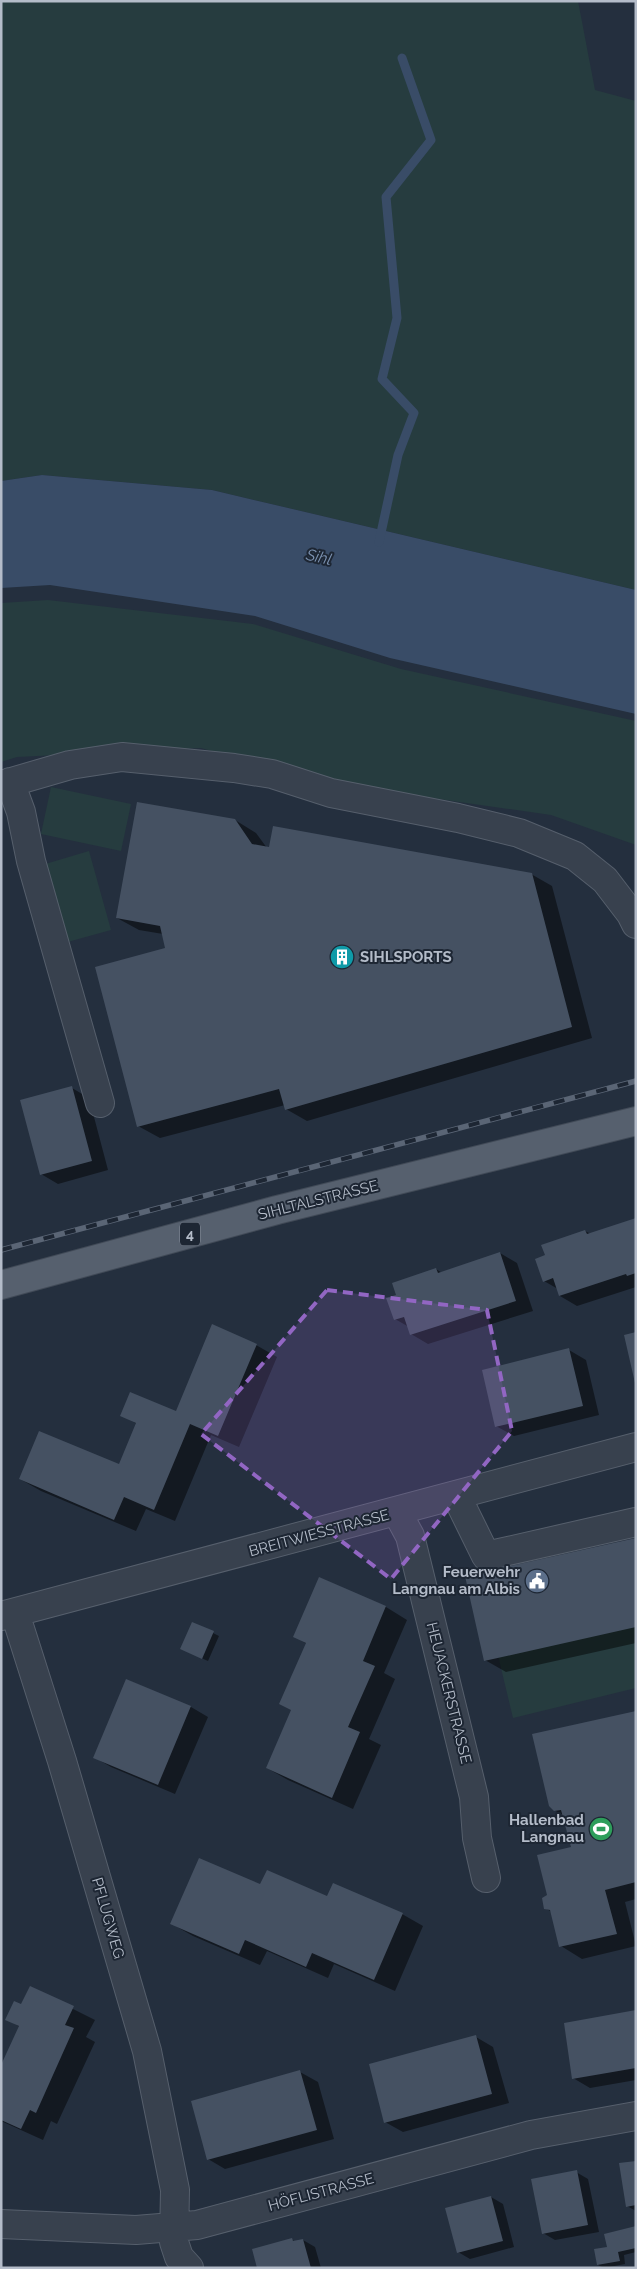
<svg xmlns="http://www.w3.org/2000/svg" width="637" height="2269" font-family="Raleway,sans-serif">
  <rect width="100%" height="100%" fill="#242f3e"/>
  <path fill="#263c3f" d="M1 1H578L595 90 636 101V590L212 490 42 475 1 481Z
    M48 600 253 624 401 669 636 721V845L551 815 320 782 201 748 17 757 1 762V603Z
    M51 787 131 804 121 851 41 834Z
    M89 851 111 930 64 943 42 865Z
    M636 1552V1688L513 1718 482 1589Z"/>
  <path fill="#394c67" d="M42 475 212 490 636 590V714L390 658 255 616 50 585 1 588V481Z"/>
  <path fill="#0007" d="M235 820 256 833 267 848 531 874 552 886 592 1038 307 1121 286 1109 285 1105 160 1138 138 1126 167 949 163 934 139 930 117 918Z
    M72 1088 89 1098 108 1170 58 1184 41 1174Z
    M636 1219V1287L577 1306 560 1296 558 1289 544 1281 547 1256 585 1231 591 1234Z
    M500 1253 517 1263 533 1311 428 1344 411 1334 409 1327 395 1319 398 1295 436 1269 442 1273Z
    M256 1345 277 1357 239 1447 211 1435 175 1521 146 1509 136 1531 41 1491 20 1479 120 1466 137 1424 122 1415 176 1412Z
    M569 1350 586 1360 599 1415 514 1436 496 1426Z
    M636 1539V1643L506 1672 485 1660Z
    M320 1578 386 1607 407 1620 384 1673 395 1679 369 1739 381 1745 353 1809 288 1780 267 1768 292 1710 307 1644 294 1636Z
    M213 1633 219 1636 208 1661 188 1652Z
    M127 1680 191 1707 208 1717 175 1794 111 1767 94 1757Z
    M636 1712V1899L625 1902 636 1946 582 1959 561 1946 552 1912 545 1908 548 1895 572 1848 563 1815 554 1810Z
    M261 1886 402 1914 423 1926 395 1991 334 1964 328 1978 267 1951 260 1965 193 1936 172 1924Z
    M31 1988 95 2020 86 2037 95 2042 57 2124 51 2121 43 2140 1 2121V2068L20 2027 7 2019 22 2006Z
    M636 2012V2080L590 2088 573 2078Z
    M476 2037 493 2047 509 2103 403 2132 385 2122Z
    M300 2072 318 2082 334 2139 225 2169 208 2159Z
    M636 2162V2211L627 2206Z
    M576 2172 588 2179 599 2232 555 2240 543 2233Z
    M491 2197 503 2204 514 2247 470 2259 458 2252Z
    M636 2228V2252L624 2255 625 2264 604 2268 598 2265 608 2248Z
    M292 2240 296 2242 303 2240 315 2247 321 2268H258Z"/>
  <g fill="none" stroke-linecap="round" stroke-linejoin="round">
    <path stroke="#394c67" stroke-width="9" d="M379 542 398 455 414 413 382 379 397 318 386 197 431 140 402 58"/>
  </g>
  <path fill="#455162" d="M137 802 235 819 252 844 269 847 273 826 532 873 572 1027 285 1110 279 1089 137 1127 95 967 165 948 160 926 116 918Z
    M72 1086 92 1161 40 1175 20 1100Z
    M636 1218V1273L627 1276 626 1274 559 1296 553 1278 543 1282 535 1259 545 1255 541 1245 585 1230 587 1234Z
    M500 1252 516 1301 410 1335 404 1317 394 1320 386 1298 396 1295 392 1283 436 1268 438 1273Z
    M212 1324 257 1344 218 1436 190 1424 154 1510 124 1497 114 1520 19 1479 39 1431 119 1464 136 1423 120 1416 130 1392 176 1411Z
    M636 1332V1383H635L624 1335Z
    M569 1348 583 1406 495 1427 482 1370Z
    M636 1538V1627L484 1661 465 1576Z
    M319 1577 386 1606 363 1661 375 1666 348 1727 360 1732 332 1798 266 1768 291 1710 279 1704 306 1643 293 1637Z
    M192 1622 214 1631 202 1659 180 1649Z
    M126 1679 191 1706 158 1785 93 1758Z
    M636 1711V1882L605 1890 617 1934 559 1947 550 1910 544 1909 542 1898 547 1895 537 1855 571 1847 561 1810 554 1811 549 1806 532 1734Z
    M199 1858 260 1884 267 1870 327 1896 333 1883 403 1913 374 1980 312 1953 306 1967 245 1940 239 1954 170 1924Z
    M30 1986 74 2006 65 2025 74 2028 36 2113 30 2110 21 2129 1 2120V2065L19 2026 5 2020 14 2001 21 2004Z
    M636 2010V2068L572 2079 564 2023Z
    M476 2035 492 2094 384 2123 369 2064Z
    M300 2070 317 2130 207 2160 191 2101Z
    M636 2161V2205L626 2207 619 2163Z
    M577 2170 588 2225 542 2234 531 2179Z
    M491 2196 503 2241 457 2253 445 2208Z
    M636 2226V2248L618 2252 620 2261 597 2265 594 2249 607 2247 604 2234Z
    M292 2238 293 2241 303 2239 311 2268H257L252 2249Z"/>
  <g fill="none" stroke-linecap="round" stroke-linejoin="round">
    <g stroke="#565f6c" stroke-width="30">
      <path id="minor" d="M10 782 21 812 31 861 100 1103
        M1 785 70 765 122 757 234 768 272 774 331 793 458 818 519 833 575 856 605 880 631 914 636 924
        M456 1495 486 1556 636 1522
        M397 1512 410 1536 474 1797 477 1838 486 1878
        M15 1613 62 1761 147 2051 175 2190 174 2242 179 2257 189 2268
        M1 1616 636 1447
        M1 2224 136 2230 197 2225 531 2135 636 2116"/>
    </g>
    <g stroke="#414a57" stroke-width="30">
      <path id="major" d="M1 1285 277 1210 636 1121"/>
    </g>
    <use href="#minor" stroke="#38414e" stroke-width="28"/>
    <use href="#major" stroke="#56606e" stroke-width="28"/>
    <g stroke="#5a6575" stroke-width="5.5">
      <path id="rail" d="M1 1250 636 1081"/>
    </g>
    <use href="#rail" stroke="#1d2633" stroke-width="4" stroke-dasharray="11" stroke-linecap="butt"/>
  </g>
  <path fill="#9266c3" fill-opacity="0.2" stroke="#9266c3" stroke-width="4" stroke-dasharray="10 6" stroke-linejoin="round" d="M327 1290 487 1310 512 1431 391 1579 201 1434Z"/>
  <defs>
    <g id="building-disc" transform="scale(1.25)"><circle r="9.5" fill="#0f9aa8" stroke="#1d2633"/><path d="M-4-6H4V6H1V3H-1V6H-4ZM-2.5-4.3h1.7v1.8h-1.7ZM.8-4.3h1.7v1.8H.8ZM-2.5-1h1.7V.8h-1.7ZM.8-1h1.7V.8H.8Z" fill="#fff"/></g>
    <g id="civic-disc" transform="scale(1.25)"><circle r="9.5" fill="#5c6f8a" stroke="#1d2633"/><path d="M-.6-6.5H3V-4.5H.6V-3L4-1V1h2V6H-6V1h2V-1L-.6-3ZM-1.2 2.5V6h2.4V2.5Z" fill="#fff"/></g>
    <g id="stadium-disc" transform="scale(1.25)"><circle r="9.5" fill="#2e9e5b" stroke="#1d2633"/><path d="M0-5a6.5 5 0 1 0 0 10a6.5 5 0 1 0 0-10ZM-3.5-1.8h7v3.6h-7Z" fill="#fff"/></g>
  </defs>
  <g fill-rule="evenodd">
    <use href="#building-disc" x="342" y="957"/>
    <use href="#civic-disc" x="537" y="1581"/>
    <use href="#stadium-disc" x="601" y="1829"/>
  </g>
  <g text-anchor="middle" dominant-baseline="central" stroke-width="4" stroke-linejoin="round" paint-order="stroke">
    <rect fill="#1d2633" stroke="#878f9c" stroke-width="1" x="180" y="1222.5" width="20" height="23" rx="4"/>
    <g font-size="14" font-weight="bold" fill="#b4bcc9">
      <text x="190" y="1234">4</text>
    </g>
    <g font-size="15" font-weight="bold" fill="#b4bcc9" stroke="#1d2633" text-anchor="end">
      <text x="360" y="957" text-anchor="start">SIHLSPORTS</text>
      <text x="520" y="1572">Feuerwehr<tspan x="520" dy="17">Langnau am Albis</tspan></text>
      <text x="584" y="1820">Hallenbad<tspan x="584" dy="17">Langnau</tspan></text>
    </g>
    <g font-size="15" fill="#b4bcc9" stroke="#1d2633">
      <text transform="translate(318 1200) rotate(-14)">SIHLTALSTRASSE</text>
      <text transform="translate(319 1533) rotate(-15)">BREITWIESSTRASSE</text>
      <text transform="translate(449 1693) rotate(76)">HEUACKERSTRASSE</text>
      <text transform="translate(108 1918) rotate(74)">PFLUGWEG</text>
      <text transform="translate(321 2192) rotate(-15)">HÖFLISTRASSE</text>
    </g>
    <g font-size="16" font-style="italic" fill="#7c92b1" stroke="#1d2633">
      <text transform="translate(319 557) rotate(13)">Sihl</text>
    </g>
  </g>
  <rect width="637" height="2269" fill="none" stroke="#b4bcc9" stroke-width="5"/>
</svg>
